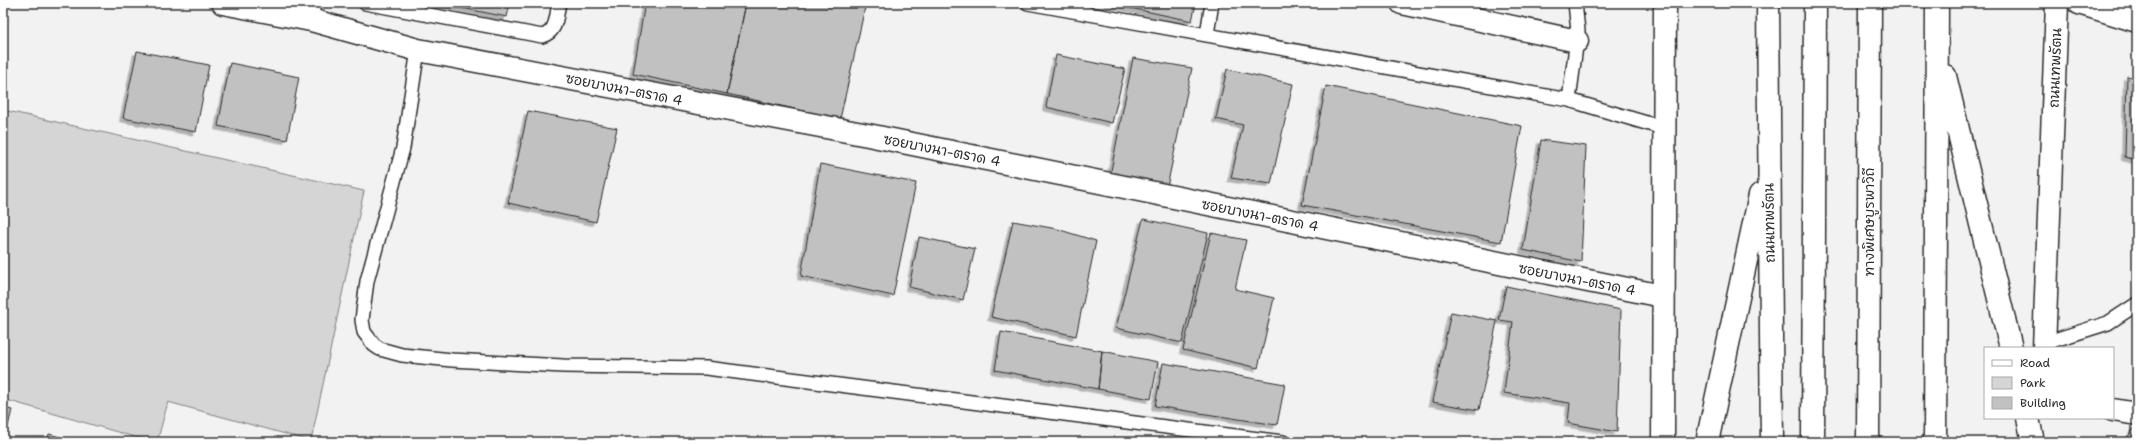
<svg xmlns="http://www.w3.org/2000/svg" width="2140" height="445" font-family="'Shantell Sans','Playpen Sans Thai',sans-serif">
  <defs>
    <filter id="shadow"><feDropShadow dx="-3.5" dy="3.5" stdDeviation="0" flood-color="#0004"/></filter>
  </defs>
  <rect width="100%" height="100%" fill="#f2f2f2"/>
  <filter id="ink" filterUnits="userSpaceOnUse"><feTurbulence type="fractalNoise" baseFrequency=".025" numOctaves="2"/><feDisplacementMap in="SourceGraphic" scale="8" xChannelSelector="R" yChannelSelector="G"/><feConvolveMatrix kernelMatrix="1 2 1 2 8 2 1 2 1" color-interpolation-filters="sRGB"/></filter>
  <g filter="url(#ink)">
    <path fill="#d5d5d5" stroke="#808080" d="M3 110 364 191 311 441 168 402 157 442H152L3 399Z"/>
    <path fill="#c1c1c1" stroke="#2b2b2b" filter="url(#shadow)" d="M437 3H510L507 17Z
      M645 3H746L727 94 633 74Z
      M746 3H866L840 119 727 94Z
      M1107 3H1196L1192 21Z
      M137 51 209 65 196 132 123 118Z
      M1056 55 1125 69 1112 123 1046 107Z
      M1133 58 1192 68 1167 187 1110 176Z
      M230 63 299 77 287 140 218 126Z
      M1227 69 1293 84 1271 184 1231 178 1243 125 1216 119Z
      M2127 76 2137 78V160L2125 157Z
      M1326 86 1522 126 1501 242 1302 205Z
      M528 111 617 128 596 222 508 203Z
      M1541 140 1586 146 1581 262 1523 250Z
      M820 164 916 183 893 296 801 276Z
      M1143 219 1208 233 1182 343 1116 328Z
      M1013 221 1057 229 1096 241 1076 336 991 317Z
      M1211 233 1246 240 1235 289 1274 298 1258 368 1183 350Z
      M919 237 975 249 963 300 909 287Z
      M1506 286 1621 310 1617 432 1568 423 1570 403 1504 393 1513 322 1499 320Z
      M1451 312 1497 321 1479 410 1432 402Z
      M1001 332 1102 351 1098 389 995 370Z
      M1102 351 1158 362 1151 399 1098 389Z
      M1163 363 1285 384 1277 425 1155 406Z
      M3 408 12 410 4 442H3Z
      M2135 427 2137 428V442H2124Z
      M49 434 79 442H47Z
      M239 436 267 442H237Z"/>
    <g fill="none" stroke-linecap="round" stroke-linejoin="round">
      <g stroke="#2b2b2b" stroke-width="16">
        <path id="lane" d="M365 3 542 36C557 32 556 17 559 3
          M1028 3 1569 100 1663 128
          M311 20 314 3
          M1207 34 1212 3
          M418 50 403 148 367 281 364 304 362 320 364 332 374 345 380 349 402 355 452 360 563 366 706 368 1283 442
          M1569 100 1578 31 1575 3
          M2045 343 2108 323 2137 304"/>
      </g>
      <g stroke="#2b2b2b" stroke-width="25">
        <path id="street" d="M223 3 311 20 418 50 868 135 1662 296
          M1402 3 1577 41
          M2079 3 2137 21
          M2113 410 2137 414"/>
      </g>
      <g stroke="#2b2b2b" stroke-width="25">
        <path id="secondary" d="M2044 348 2057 3
          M1663 442 1665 3"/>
      </g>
      <g stroke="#2b2b2b" stroke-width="25">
        <path id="highway" d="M1768 3 1772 442
          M1945 76 2011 348
          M2028 418 2033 442
          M1707 442 1760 195
          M1813 442 1815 3
          M1868 442 1870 3
          M1935 442 1937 3"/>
      </g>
      <use href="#lane" stroke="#fff" stroke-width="13"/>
      <use href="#street" stroke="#fff" stroke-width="22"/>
      <use href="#secondary" stroke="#fff" stroke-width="22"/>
      <use href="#highway" stroke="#fff" stroke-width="22"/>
    </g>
  </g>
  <g text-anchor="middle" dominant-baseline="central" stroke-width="3.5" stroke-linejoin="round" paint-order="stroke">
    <g font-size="14" fill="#2b2b2b" stroke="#fff">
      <text transform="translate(2055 68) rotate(-88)">ถนนเทพรัตน</text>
      <text transform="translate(624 89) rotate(11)">ซอยบางนา-ตราด 4</text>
      <text transform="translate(942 150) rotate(11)">ซอยบางนา-ตราด 4</text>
      <text transform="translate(1260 215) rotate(11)">ซอยบางนา-ตราด 4</text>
      <text transform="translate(1869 222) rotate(-90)">ทางพิเศษบูรพาวิถี</text>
      <text transform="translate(1769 223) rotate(-91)">ถนนเทพรัตน</text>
      <text transform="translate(1577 279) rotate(11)">ซอยบางนา-ตราด 4</text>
    </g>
  </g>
  <rect width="2140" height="445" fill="none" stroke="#fff" stroke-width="16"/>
  <rect x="8" y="8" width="2124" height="429" fill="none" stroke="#2b2b2b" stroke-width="1.5" filter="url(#ink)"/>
  <rect x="1984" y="347" width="130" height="72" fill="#ffffff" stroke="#aaaaaa"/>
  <rect x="1992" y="360" width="20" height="6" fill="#ffffff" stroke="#aaaaaa"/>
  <text x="2020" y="367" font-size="12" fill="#2b2b2b">Road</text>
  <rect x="1992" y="377" width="20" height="12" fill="#d5d5d5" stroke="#aaaaaa"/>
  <text x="2020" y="387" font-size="12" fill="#2b2b2b">Park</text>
  <rect x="1992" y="397" width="20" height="12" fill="#c1c1c1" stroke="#aaaaaa"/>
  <text x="2020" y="407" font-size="12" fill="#2b2b2b">Building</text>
</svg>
